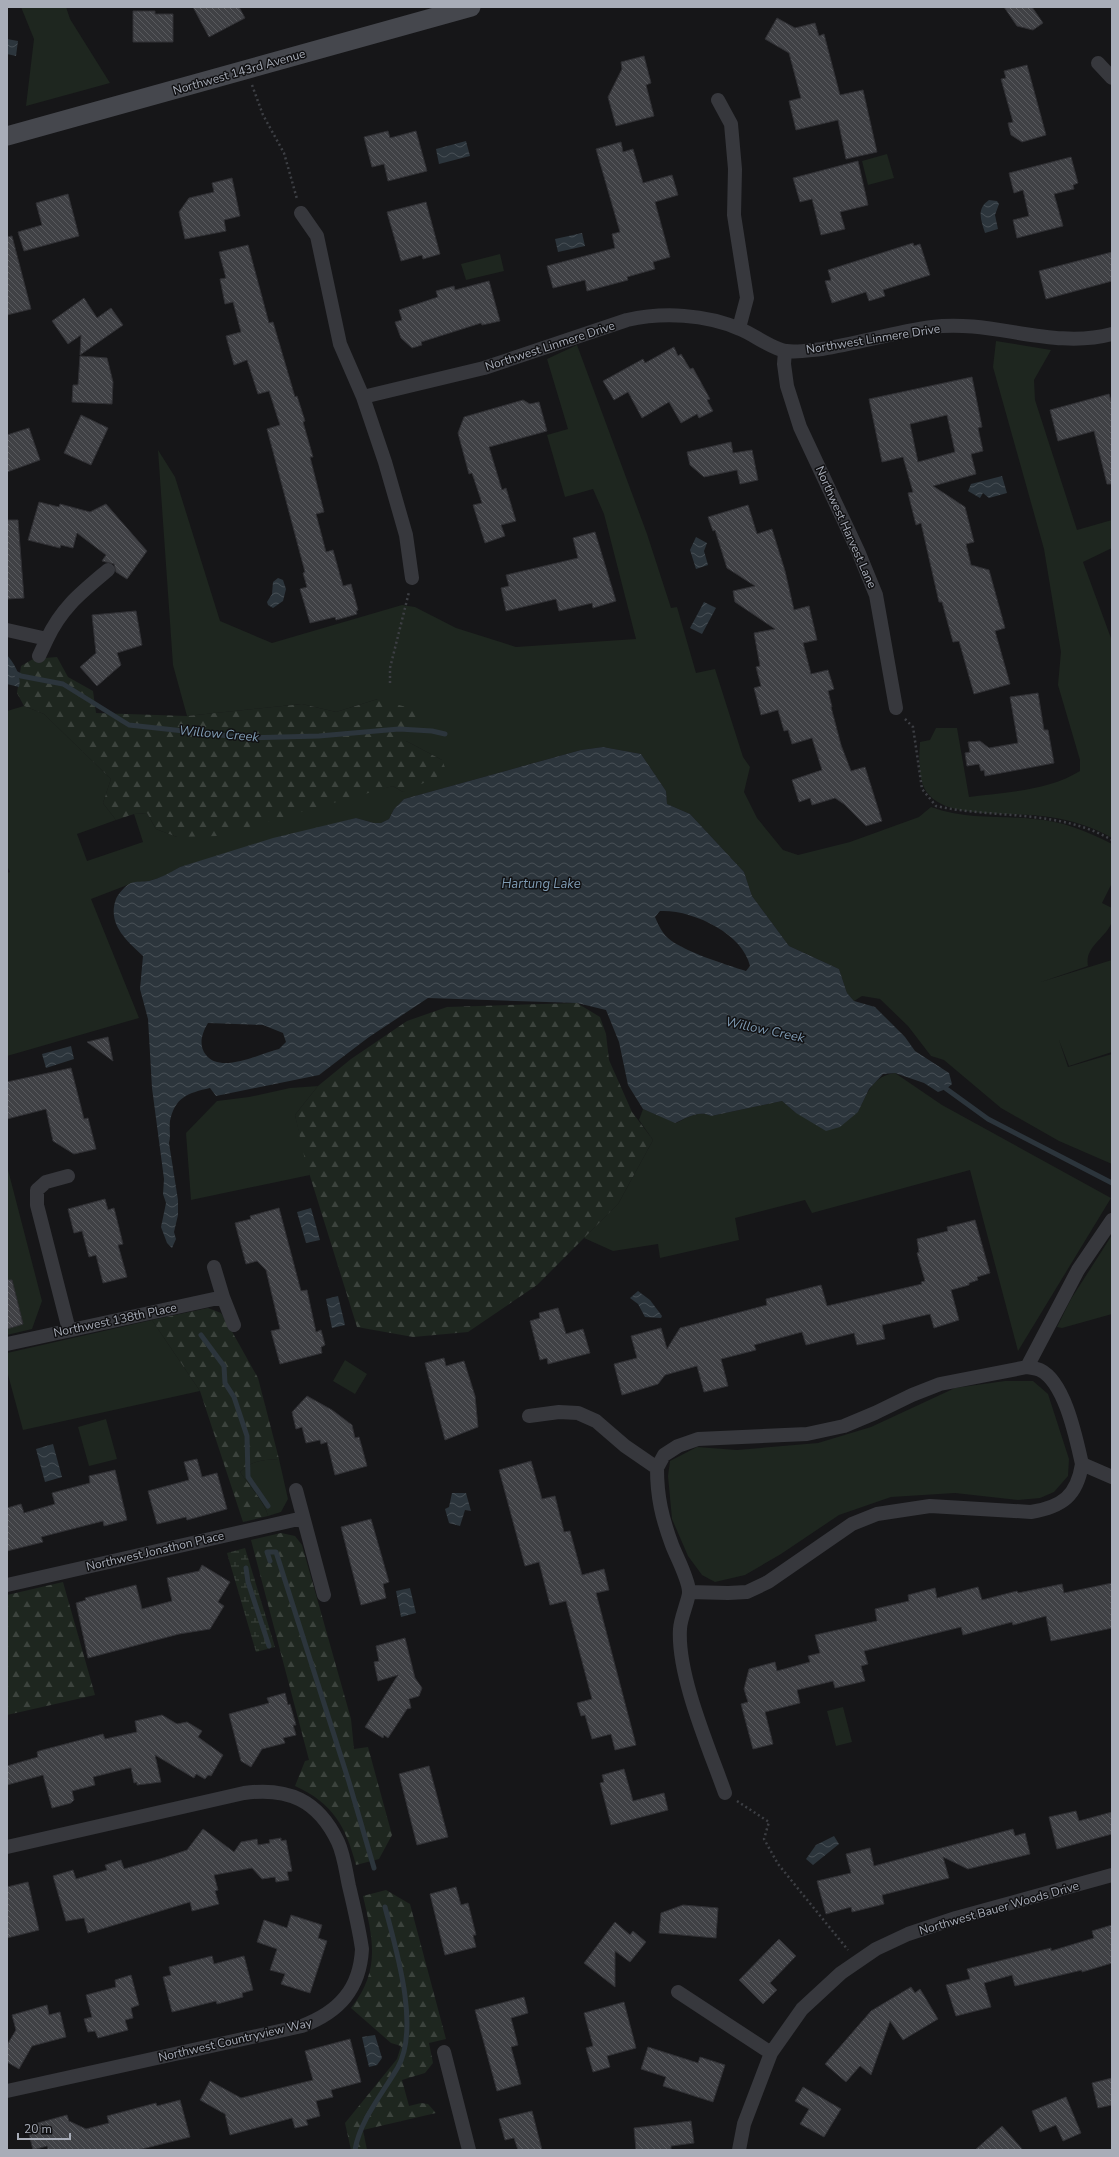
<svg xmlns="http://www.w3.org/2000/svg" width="1119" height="2157" font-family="'Nunito Sans',sans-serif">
  <defs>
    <pattern id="forest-firs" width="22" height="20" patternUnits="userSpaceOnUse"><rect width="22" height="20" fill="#1e261f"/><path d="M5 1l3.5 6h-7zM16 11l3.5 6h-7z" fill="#3c433d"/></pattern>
    <pattern id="wetland-marsh" width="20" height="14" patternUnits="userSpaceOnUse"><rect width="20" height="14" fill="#1e261f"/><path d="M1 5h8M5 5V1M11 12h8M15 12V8" fill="none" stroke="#3c433d"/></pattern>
    <pattern id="water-waves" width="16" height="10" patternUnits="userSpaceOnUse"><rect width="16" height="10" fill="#2c353c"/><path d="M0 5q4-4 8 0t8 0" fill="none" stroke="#485056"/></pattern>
    <pattern id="building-back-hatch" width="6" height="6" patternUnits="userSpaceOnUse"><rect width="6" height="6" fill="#404145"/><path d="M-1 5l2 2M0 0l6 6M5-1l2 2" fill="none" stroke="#595a5e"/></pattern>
  </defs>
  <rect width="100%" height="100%" fill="#161618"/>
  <path fill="#1e261f" d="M21 7H66L70 19 110 83 26 106 34 39Z
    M887 154 894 178 868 185 862 161Z
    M500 254 504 271 466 280 461 264Z
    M996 341 1051 350 1034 380 1035 400 1077 530 1112 520V548L1083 562 1112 641V838C1093 827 1071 820 1049 817 1017 811 951 820 929 795 917 782 919 759 920 742L930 740 936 728H957L969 797C1005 792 1048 791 1080 771V760L1058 685 1061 652 1044 549 993 367Z
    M577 345 647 534 671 608 677 607 696 673 715 669 743 757 750 767 744 792 757 818 783 850 798 855 850 842 919 817 931 807C965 820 999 815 1034 819 1062 821 1087 831 1112 844V883L1102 903 1112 908C1112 912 1113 917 1112 921 1108 937 1084 946 1088 966L1041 982 1112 960V1052L1069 1066 1059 1040 1068 1067 1112 1054V1164L1059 1141 1001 1108 944 1060 931 1056 908 1026 880 999 862 996 854 1001 847 993 839 969 789 946 752 896 744 872 690 814 667 804 666 791 641 754 603 747 581 750 404 799 394 809 389 819 381 823H374L356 818 180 867 168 875 149 881 130 884 91 899 139 1018 7 1056V873L10 872 7 866V711L24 706 44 714 111 779 103 803 116 820 77 834 87 861 143 842 134 814 147 813 156 829 177 837 393 786 403 792 442 760 406 741 378 699 336 712 302 704 187 716 173 665 158 450 175 477 220 621 272 643 402 605 415 607 456 628 516 647 636 639 604 514 593 489 565 497 547 435 568 429 547 359Z
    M895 1073 942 1105 1111 1198 1018 1351 970 1170 812 1213 805 1200 735 1218 739 1240 660 1258 658 1244 613 1251 584 1238 618 1204 653 1140 639 1120 643 1109 676 1123C687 1118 698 1110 711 1116L782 1101 796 1113 858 1112C867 1094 872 1076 895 1073Z
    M318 1086 295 1115 310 1175 191 1200 186 1133 217 1101 249 1097 290 1088Z
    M7 1166 42 1301 32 1329 7 1335Z
    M1112 1235V1314L1062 1328 1057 1327 1071 1299Z
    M152 1320 200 1391 23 1430 7 1371V1353Z
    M345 1360 367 1374 355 1394 333 1381Z
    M1005 1381H1033L1048 1394 1069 1459 1068 1476 1054 1492 1040 1498 1018 1500 955 1493 891 1497 839 1515 781 1554 745 1575 715 1582 702 1575 688 1556 672 1519 668 1476 670 1461 697 1447 737 1450 818 1443 871 1427 955 1388Z
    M106 1419 117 1459 89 1466 78 1427Z
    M279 1459 288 1499 281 1512 268 1516C264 1500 249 1486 240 1472 252 1460 263 1460 279 1459Z
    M843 1707 852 1742 836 1746 827 1711Z"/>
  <path fill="url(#forest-firs)" d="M57 657 68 677 93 691 96 713 187 716 302 704 336 712 378 699 420 711 406 741 442 760 446 770 435 778 403 792 393 786 217 836 177 837 156 829 147 813 134 814 116 820 103 803 111 779 44 714 24 706 17 693 21 666 33 659Z
    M577 1003 600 1017 606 1034 609 1060 632 1112 653 1140 618 1204 537 1285 468 1332 413 1337 357 1327 305 1160 295 1115 318 1086 351 1059 407 1021 447 1007Z
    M208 1308 221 1313 225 1319 258 1378 279 1459C263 1460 252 1460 240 1472 249 1486 264 1501 268 1516L243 1522 200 1391 152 1320Z
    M281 1533 295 1536 302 1545 351 1719 354 1749 368 1747 392 1835 379 1859 356 1865C346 1827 333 1803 295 1786L305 1761 309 1760 251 1540Z
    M63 1582 95 1695 7 1715V1595Z
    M386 1890 410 1904 446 2039 429 2043 433 2063 425 2073 402 2080 409 2106 421 2103 428 2104 436 2113 363 2130 367 2150H351L345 2123 397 2059 401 2046 391 2043 351 2008C381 1970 373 1939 363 1896Z"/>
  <path fill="url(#wetland-marsh)" d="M245 1548 275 1647 256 1652 227 1553Z"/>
  <path fill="url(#water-waves)" fill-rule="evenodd" d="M7 39 18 41 16 56 7 54Z
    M466 141 470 156 439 164 436 149Z
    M989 200 997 201 999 204 995 215 998 229 985 233C981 220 976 209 989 200Z
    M582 233 585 246 558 252 555 239Z
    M1002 476 1007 493 989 498 983 493 980 498 968 491 971 484Z
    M696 537 707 543 704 551 708 565 696 569 690 550Z
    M278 578 283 580 286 589 283 601 273 608 268 605 267 602 272 594 273 582Z
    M704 602 716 608 702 634 690 628Z
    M7 655C14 663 22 676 19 687L7 684Z
    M603 747 641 754 666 791 667 804 690 814 744 872 752 896 789 946 839 969 847 993 854 1001 875 1007 905 1037 915 1051 949 1073 952 1084 946 1089 938 1092 924 1083 895 1073 883 1074 869 1089 858 1112 840 1127 826 1131 796 1113 782 1101 711 1116C698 1110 687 1118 675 1123L643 1109 628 1085 619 1042 606 1010 577 1003 428 998 369 1037 319 1075 216 1096 210 1088C188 1093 175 1097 170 1121 169 1129 171 1136 169 1143L178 1200V1215L174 1232 176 1239 172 1248 167 1243 161 1227 166 1203 163 1194 164 1179 152 1088 148 1019 140 989 143 956C126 940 107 924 116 899 118 894 125 886 131 883 136 881 143 882 149 881 160 878 170 873 180 867L273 838 356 818 374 823H381L389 819 394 809 404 799 581 750ZM660 911C691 909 743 933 750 966L746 971C727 965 682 951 668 938 662 933 658 924 655 917ZM208 1023 263 1025 283 1033 286 1042 279 1049C259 1054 221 1074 206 1055 198 1045 202 1033 208 1023Z
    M71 1046 74 1059 46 1068 42 1054Z
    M311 1208 320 1240 306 1243 297 1212Z
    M638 1291 650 1300 662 1316 661 1318 645 1317 638 1304 630 1298Z
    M338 1296 345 1325 332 1328 326 1299Z
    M53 1444 62 1477 45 1482 36 1449Z
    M452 1493H466L471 1511 465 1510 460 1526 449 1523 445 1509 449 1507Z
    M410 1588 416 1613 401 1617 396 1591Z
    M834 1836 839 1844 813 1865 806 1859 816 1845Z
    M375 2035 382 2058 377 2065 369 2067 362 2037Z"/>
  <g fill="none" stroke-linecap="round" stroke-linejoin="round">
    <path stroke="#2c353c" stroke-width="5" d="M7 669 21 676 63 684 129 725 248 738 319 736 399 729 432 731 445 734
      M941 1085 988 1119 1112 1183
      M201 1335 224 1366 225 1383 234 1397 247 1436 248 1477 268 1506
      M270 1561 267 1552H276L349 1782 374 1868
      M246 1568 248 1582 269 1646
      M355 2150C360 2120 383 2093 398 2067 420 2027 396 1949 385 1907"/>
  </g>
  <path fill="url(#building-back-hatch)" stroke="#303034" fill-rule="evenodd" d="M193 7H239L245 18 209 37Z
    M1004 7H1032L1043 23 1033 30 1017 26Z
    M133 11H155V14H173V42H133Z
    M777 18 795 28 815 23 819 36 824 34 840 95 863 90 877 152 846 159 838 120 796 130 789 101 801 98 789 53 765 39Z
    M644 56 651 83 646 85 654 116 616 126 608 97 622 69 621 62Z
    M1027 65 1046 135 1022 142 1011 135 1008 123 1013 122 1001 79 1006 78 1004 71Z
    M388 131 390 138 416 131 427 171 388 181 384 164 372 167 364 137Z
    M621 142 623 152 633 149 643 183 672 175 678 195 655 202 670 257 653 262 655 269 627 277 628 280 587 291 585 280 553 288 547 266 615 248 612 234 620 232 596 149Z
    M1071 157 1078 183 1073 185 1074 189 1054 194 1063 226 1017 238 1013 220 1029 216 1023 190 1014 193 1009 173Z
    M858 161 868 205 840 212 845 229 821 235 812 199 800 202 793 178Z
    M232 178 240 216 224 220 226 231 185 239 179 212 189 198 214 192 212 183Z
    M68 194 79 236 24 251 18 232 42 225 36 203Z
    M426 202 440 254 423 259 422 255 401 261 387 212Z
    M12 236 31 309 7 315V237Z
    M913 243 914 246 920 244 930 275 883 290 885 296 869 301 866 292 832 303 825 281 831 280 828 270Z
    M248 245 269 323 273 322 295 397 297 396 305 421 303 422 313 457H310L324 512 316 514 326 552 333 550 343 586 351 584 358 610 356 611 357 614 336 620 335 617 310 623 300 589 307 587 303 573 305 572 267 429 280 425 269 391 258 394 247 360 234 365 226 336 241 332 233 302 225 304 220 279 226 278 219 252Z
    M1112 252V281L1046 299 1039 271Z
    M489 281 500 321 482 325 481 323 421 342 422 345 412 348 401 338 395 322 402 320 399 310 438 297 436 291 454 286 455 290Z
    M84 298 97 318 111 308 123 325 80 355 81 335 68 344 52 321Z
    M674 347 678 356 681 354 690 369 693 368 710 399 707 400 713 411 699 418 697 414 681 423 669 402 642 418 628 392 614 400 603 381 643 359 645 363Z
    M80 356 107 358 113 382 112 404 72 402 73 385H78Z
    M972 377 982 427 978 428 983 451 971 454 976 474 933 486 965 507 974 542 966 544 971 565 989 570 1005 628 995 631 1010 684 974 694 959 641 953 642 942 602H939L921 523 916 525 908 493 913 492 903 457 882 462 869 399ZM947 415 955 452 918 462 910 424Z
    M1109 394 1112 404V484H1107L1094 431 1058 441 1050 410Z
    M523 400 530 404 539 402 547 431 489 447 502 490 506 488 516 521 501 525 505 536 485 543 473 505 482 503 472 473 469 474 458 433 464 417Z
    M81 415 108 428 91 465 64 453Z
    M29 428 40 460 7 472V435Z
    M731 442 733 453 752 450 758 480 740 484 737 470 704 477 690 465 687 452Z
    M39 502 59 507 60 504 90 512 106 504 147 551 127 579 116 572 114 564 102 561 106 555 77 533 73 548 61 545 60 548 28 540Z
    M748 505 757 534 772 529 785 571 794 610 809 606 817 640 803 643 811 674 828 670 834 689 828 691 832 707H831L841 745 851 771 865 767 882 821 866 826 844 804 835 798 812 805 810 798 799 802 792 780 822 770 812 738 792 744 788 730 784 731 778 710 761 715 754 688 761 686 756 667 760 666 754 633 775 629 735 602 733 591 755 586 727 568 715 530 713 531 708 517Z
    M7 520H18L24 598 7 599Z
    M595 532 616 601 593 608 592 603 559 611 556 599 506 611 501 588 509 586 506 575 578 558 573 538Z
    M136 611 142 645 117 653 121 665 97 686 80 667 96 653 92 615Z
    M1038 693 1044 730H1048L1054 763 985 776 984 770 981 771 979 764 967 766 965 753 970 752 968 742 980 741 989 748 1018 743 1010 697Z
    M108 1037 113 1061 87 1042Z
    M71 1068 84 1119 88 1118 96 1149 74 1154 53 1141 46 1109 7 1119V1082Z
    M105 1199 108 1210 114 1208 123 1244 118 1245 127 1277 103 1283 96 1255 89 1257 82 1231 74 1233 68 1209Z
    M279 1208 301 1291 307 1290 316 1332 321 1330 325 1345 321 1347 322 1353 280 1364 271 1331 280 1329 266 1270 257 1261 246 1264 235 1223 251 1219 250 1216Z
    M975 1220 990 1273 977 1277 978 1280 969 1283V1285L951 1290 959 1320 934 1328 930 1314 882 1325 885 1339 857 1345 854 1333 806 1345 802 1332 754 1345 756 1350 721 1359 728 1386 704 1392 697 1366 665 1375 658 1384 622 1395 614 1364 637 1358 631 1336 661 1328 667 1349 680 1328 767 1305 766 1299 821 1285 827 1306 922 1284 921 1282 925 1281 917 1253 919 1252 917 1239 948 1231 947 1227Z
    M7 1280H12L23 1324 7 1329Z
    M558 1308 566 1334 583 1329 590 1353 548 1364 547 1358 540 1360 530 1321 540 1318 539 1313Z
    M444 1358 446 1366 464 1361 475 1396 478 1427 445 1440 425 1363Z
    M307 1396 332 1410 352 1425 355 1438 359 1437 367 1466 335 1475 327 1442 321 1444 320 1440 306 1443 302 1427 296 1429 292 1412Z
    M197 1459 202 1477 217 1473 227 1509 187 1520 186 1517 157 1524 148 1491 189 1480 184 1462Z
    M531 1461 542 1499 555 1496 564 1532 570 1531 582 1575 604 1569 609 1590 596 1593 636 1745 615 1750 611 1734 592 1739 585 1715 581 1716 577 1703 592 1699 566 1601 550 1605 539 1562 525 1566 499 1470Z
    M115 1470 127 1520 104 1526 103 1521 41 1537 43 1542 7 1551V1508L21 1504 24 1513 55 1504 52 1493 90 1483 89 1476Z
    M371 1519 389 1582 383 1584 386 1598 361 1605 341 1527Z
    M202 1565 230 1582 218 1602 224 1606 210 1629 179 1634 88 1658 76 1603 86 1600 85 1598 136 1585 142 1609 172 1601 167 1578 199 1571Z
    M1112 1583V1628L1051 1641 1046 1616 1013 1625 1012 1622 963 1635 961 1627 864 1651 868 1664 861 1666 865 1681 835 1688 833 1681 797 1690 800 1703 765 1712 773 1744 753 1749 741 1704 748 1702 744 1689 749 1669 775 1662 777 1671 810 1662 808 1656 820 1653 815 1635 877 1621 875 1609 909 1601 908 1595 935 1588 937 1598 978 1587 982 1600 1017 1591 1018 1593 1062 1584 1064 1593Z
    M405 1638 415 1678 422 1688 419 1696 409 1699 411 1708 407 1709 388 1738 384 1735 383 1738 365 1727 398 1675 378 1681 374 1662 379 1661 376 1646Z
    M285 1693 288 1705 290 1704 296 1725H293L296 1735 283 1738 285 1743 262 1749 251 1767 241 1761 229 1714 269 1703 267 1698Z
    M162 1715 177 1724 187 1722 202 1731 198 1737 223 1755 211 1776 208 1775 205 1779 196 1774 194 1778 155 1755 161 1782 137 1785V1782L134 1783 131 1768H129L93 1777 95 1785 72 1791 74 1800 71 1803 52 1808 43 1775 7 1785V1766L38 1757 37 1752 39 1751 103 1734 105 1739 137 1732 135 1721Z
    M429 1766 448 1837 417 1845 399 1774Z
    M624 1769 633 1801 664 1793 668 1810 611 1825 600 1783 604 1782 602 1775Z
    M1076 1811 1079 1821 1112 1812V1834L1057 1849 1049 1817Z
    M203 1829 234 1852 241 1842 257 1839 258 1845 270 1843 269 1840 281 1838V1841L286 1840 292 1871 287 1872 289 1880 276 1882 275 1877 262 1879 252 1868 214 1875 218 1890 215 1891 219 1904 192 1911 190 1902 88 1933 84 1918 66 1921 53 1876 73 1870 76 1879 107 1870 105 1865 121 1860 124 1869 163 1858 187 1850Z
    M1013 1829 1015 1836 1025 1833 1030 1854 968 1869 943 1857 949 1878 882 1895 884 1904 852 1912 851 1907 826 1914 817 1881 851 1873 846 1854 870 1848 874 1866Z
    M28 1882 39 1930 7 1938V1887Z
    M456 1887 461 1905 468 1903 476 1935H473L476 1947 445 1955 430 1894Z
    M683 1905 718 1908 716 1938 659 1933 661 1913Z
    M291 1915 322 1925 318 1938 327 1941 310 1993 281 1984 285 1974 270 1970 277 1949 257 1942 264 1920 287 1928Z
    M615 1922 630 1935 633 1931 646 1942 630 1962 615 1951V1987L584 1963Z
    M1112 1925V1963L1082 1972V1970L1015 1986 1012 1975 984 1983 991 2007 956 2016 946 1985 970 1979 967 1969 1051 1948V1951L1094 1938 1092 1931Z
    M779 1939 796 1956 770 1983 777 1990 763 2004 739 1980Z
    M212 1956 214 1964 244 1956 253 1990 242 1993 243 1997 217 2004 216 2001 172 2012 163 1977 171 1975 169 1967Z
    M131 1975 139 2005 131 2008 133 2018 125 2020 128 2030 98 2038 95 2031 88 2032 84 2019 92 2017 86 1995 116 1987 115 1980Z
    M911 1987 915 1993 920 1989 938 2019 903 2040 890 2021 871 2075 860 2066 846 2082 825 2064 871 2011Z
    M524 1997 528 2013 511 2018 518 2045 511 2047 521 2084 497 2091 475 2010Z
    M624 2002 636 2048 607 2056 610 2067 593 2072 586 2048 593 2046 584 2013Z
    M47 2005 49 2015 60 2012 66 2037 32 2046 19 2069 7 2062V2045L16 2030 12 2015Z
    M350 2039 361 2082 331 2090 333 2097 316 2101 320 2116 306 2120 308 2125 295 2128 292 2118 230 2135 225 2114 200 2100 210 2081 241 2098 313 2080 305 2051Z
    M648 2047 698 2063 700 2057 725 2065 713 2102 663 2086 666 2077 641 2069Z
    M1112 2078V2105L1098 2108 1092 2083Z
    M803 2087 841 2109 824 2137 800 2124 809 2109 795 2101Z
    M1066 2097 1081 2133 1063 2141 1056 2125 1040 2132 1032 2111Z
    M180 2100 190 2137 138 2150H48L47 2146 33 2150 27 2126 67 2115 69 2121 86 2129 109 2123 107 2116 156 2103 157 2106Z
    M532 2111 542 2150H518L514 2138 505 2140 499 2119Z
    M691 2121 694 2143 671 2146V2150H636L634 2128Z
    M1002 2126 1023 2150H975Z"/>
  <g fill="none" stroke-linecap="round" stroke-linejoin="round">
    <path stroke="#3d3f44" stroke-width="2.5" stroke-dasharray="2 3" stroke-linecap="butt" d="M252 85 263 115 284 153 297 199
      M390 683V668L409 592
      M905 719 913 727 922 789 936 806C995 819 1058 809 1112 840
      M737 1801 769 1822 764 1839 778 1864 848 1950"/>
    <path stroke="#37383d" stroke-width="14" d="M1098 63 1112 78
      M718 100 731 124 735 169 734 215 747 298 739 328
      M301 213 317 236 340 344 363 397 385 462 406 535 412 578
      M785 351 784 364 787 386 800 427 858 551 876 595 896 708
      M363 397 484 368 627 320C663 312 705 314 740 329 753 334 772 349 786 351 798 353 810 350 822 349 859 343 895 332 932 327 992 319 1052 350 1112 334
      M7 630 47 639C62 607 82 592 108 570
      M39 656 47 639
      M68 1176 46 1182 37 1190V1205L69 1330
      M223 1297 234 1325
      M7 1344 223 1297 214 1267
      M1027 1367 1078 1270 1112 1220
      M529 1416 559 1412 578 1413 596 1421 625 1446 657 1468 664 1455 678 1446 698 1439 807 1434 844 1426 875 1413 912 1395 940 1384 1027 1367C1031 1368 1036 1368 1040 1370 1065 1382 1076 1438 1082 1464
      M657 1468C657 1497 662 1518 672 1545 677 1558 688 1578 689 1591 690 1597 680 1619 680 1629 677 1675 709 1748 725 1793
      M296 1490 324 1595
      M7 1585 303 1518
      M689 1592 728 1593 747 1592 768 1582 852 1524 877 1514 930 1506 1031 1512C1062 1507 1077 1496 1082 1464L1112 1477
      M7 1847 244 1793C288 1787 318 1800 338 1842 344 1855 346 1872 349 1886 354 1907 359 1928 362 1949 360 1989 339 2012 302 2026L7 2091
      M678 1992 771 2053
      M444 2052 469 2150
      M739 2150 744 2124 771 2053 802 2009 841 1973 876 1949 908 1934 956 1918 1112 1875"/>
    <path stroke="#45474d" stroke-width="19" d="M7 136 471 7"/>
  </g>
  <g text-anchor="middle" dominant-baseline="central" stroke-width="3" stroke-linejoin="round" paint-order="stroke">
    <g font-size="12" fill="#a8adb8" stroke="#111113">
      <text transform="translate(239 72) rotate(-16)">Northwest 143rd Avenue</text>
      <text transform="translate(873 339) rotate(-9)">Northwest Linmere Drive</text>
      <text transform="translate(550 346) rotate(-18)">Northwest Linmere Drive</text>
      <text transform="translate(846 527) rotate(66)">Northwest Harvest Lane</text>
      <text transform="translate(115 1320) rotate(-12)">Northwest 138th Place</text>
      <text transform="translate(155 1551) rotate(-13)">Northwest Jonathon Place</text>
      <text transform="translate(999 1908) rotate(-16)">Northwest Bauer Woods Drive</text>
      <text transform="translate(235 2040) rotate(-13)">Northwest Countryview Way</text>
    </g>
    <g font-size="13" font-style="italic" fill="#7f9bb3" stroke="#111113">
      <text transform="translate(219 734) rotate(5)">Willow Creek</text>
      <text x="541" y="884">Hartung Lake</text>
      <text transform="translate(765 1030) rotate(12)">Willow Creek</text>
    </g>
  </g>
  <rect width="1119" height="2157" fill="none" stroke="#a8adb8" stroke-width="16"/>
  <path d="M18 2133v6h52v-6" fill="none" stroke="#a8adb8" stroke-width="2"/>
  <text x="24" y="2133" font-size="12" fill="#a8adb8" stroke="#111113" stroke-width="3" paint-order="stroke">20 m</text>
</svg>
